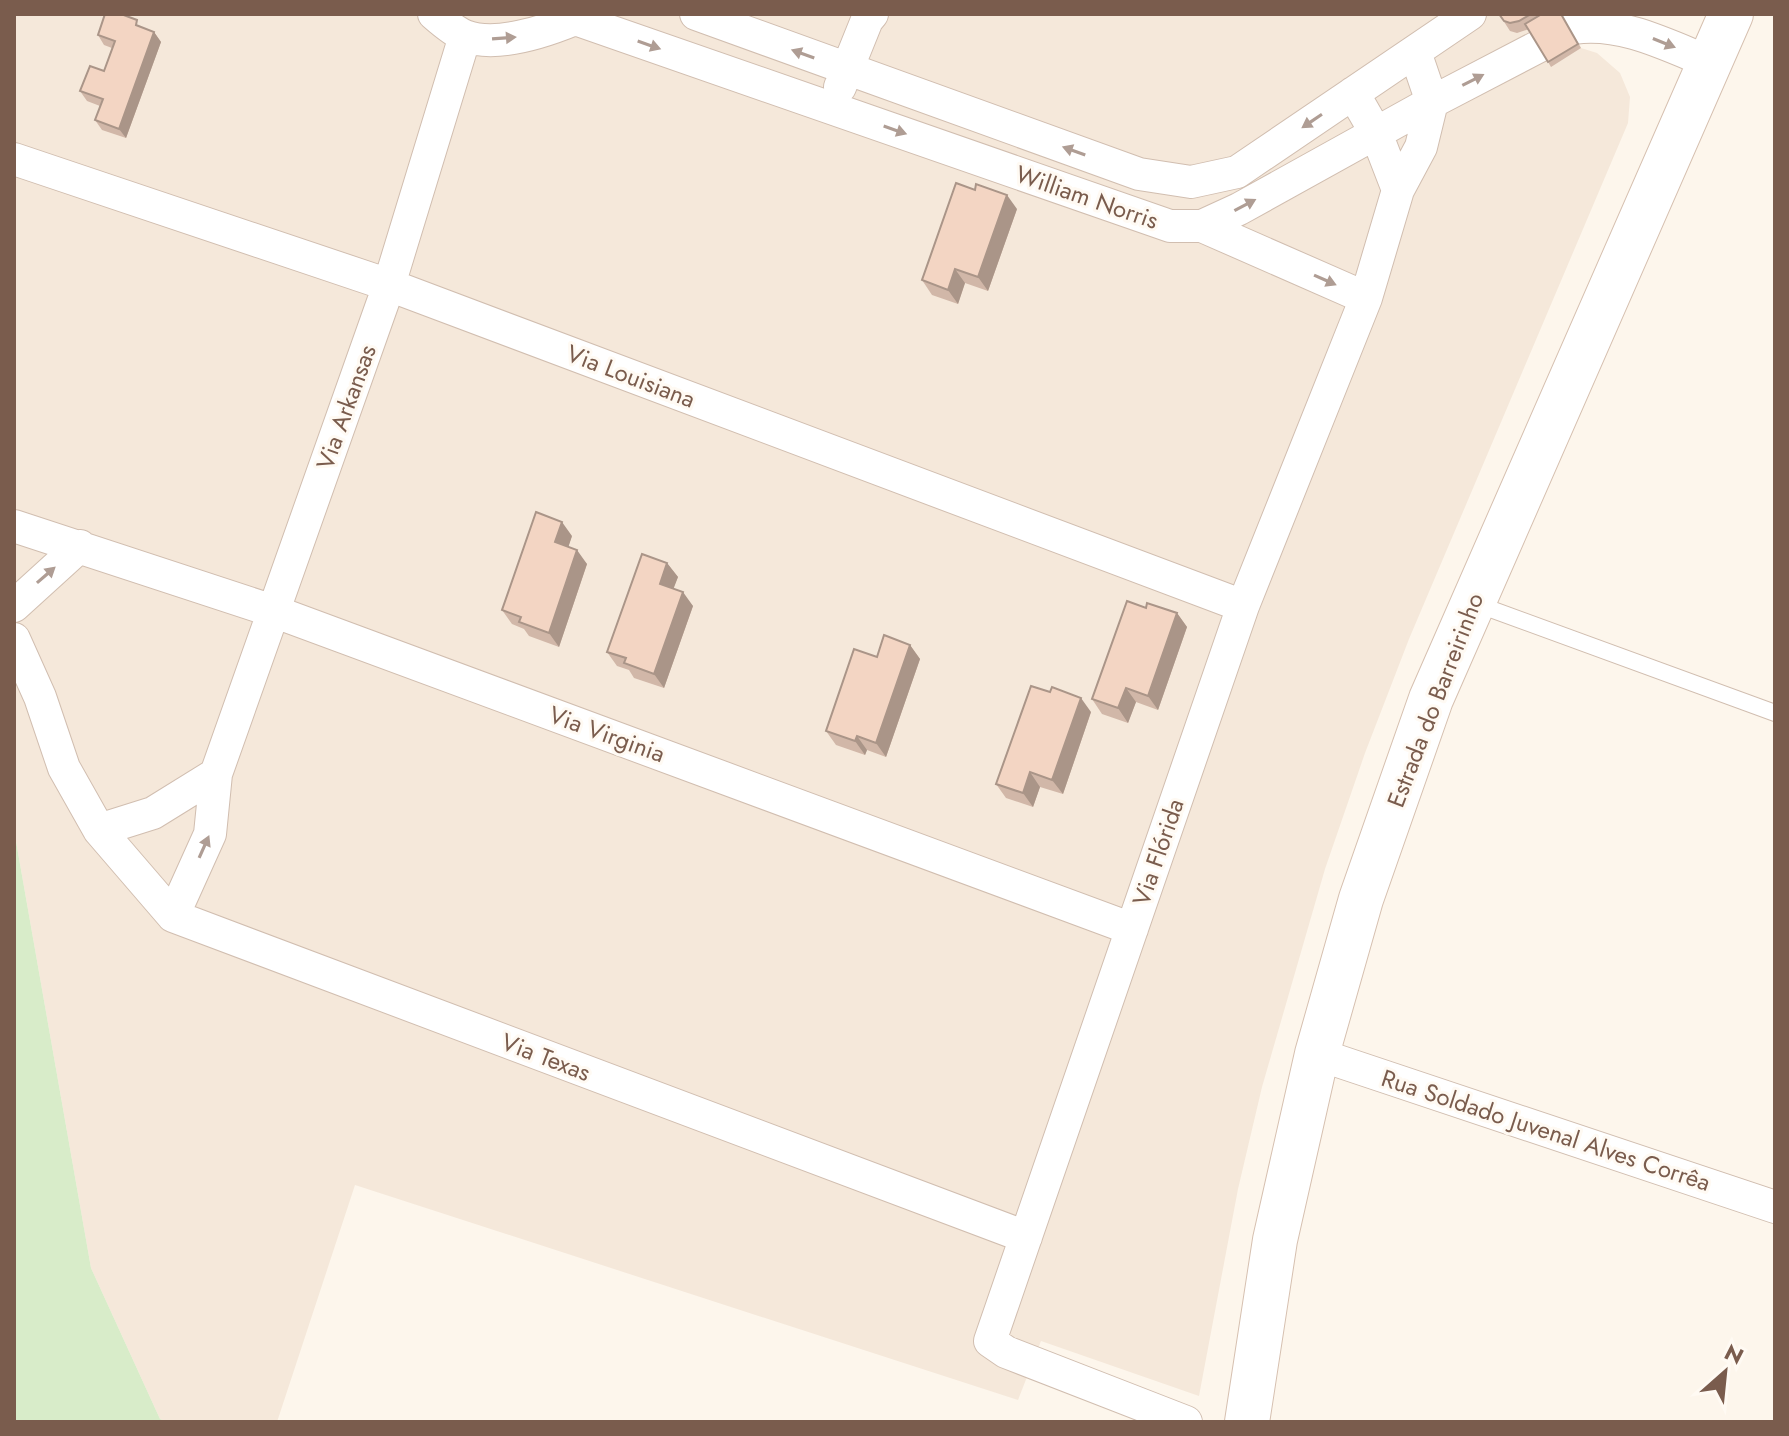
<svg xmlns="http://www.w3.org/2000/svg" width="1789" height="1436" font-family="Jost,sans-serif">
  <rect width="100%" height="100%" fill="#fdf6ec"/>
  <path fill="#f5e8da" d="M14 14H1564L1574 28 1581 48 1597 53 1620 73 1630 97 1628 123 1409 639 1365 753 1325 869 1262 1087 1238 1189 1199 1396 1041 1341 1018 1400 355 1185 277 1422H167L160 1419 91 1268 14 830Z"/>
  <path fill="#d8ecc9" d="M14 830 91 1268 160 1419 167 1422H14Z"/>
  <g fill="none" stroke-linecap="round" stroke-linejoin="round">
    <g stroke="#d1beb0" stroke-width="18">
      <path id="service" d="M1474 603 1775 713"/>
    </g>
    <g stroke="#d1beb0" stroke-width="34">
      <path id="minor" d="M434 14C442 21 455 32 465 36 496 48 546 31 575 19L578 14
        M696 14 1139 174 1191 182 1237 172 1470 14
        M575 19 1170 226H1202L1239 209 1432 102 1574 28C1621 21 1667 45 1711 63
        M840 87 867 20 872 14
        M1353 93 1376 133 1398 190
        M14 159 389 285 1243 606
        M1202 226 1366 298
        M14 526 273 611 1132 929
        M14 606 80 546
        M14 639 40 697 64 768 99 830 173 916 1026 1237
        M99 830 153 813 216 774
        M173 916 210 834 216 774 389 285 465 36
        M1317 1054 1775 1207
        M1186 1422 1006 1352 990 1341 1243 606 1366 298 1398 190 1421 147 1432 102 1415 52"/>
    </g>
    <g stroke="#d6c0b0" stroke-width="46">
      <path id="secondary" d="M1247 1422 1275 1240 1317 1054 1361 899 1431 699 1731 14"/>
    </g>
    <use href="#service" stroke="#fff" stroke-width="16"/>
    <use href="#minor" stroke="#fff" stroke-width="32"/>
    <use href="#secondary" stroke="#fff" stroke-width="44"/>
  </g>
  <path fill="#d1b7a8" d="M1499 14H1561L1581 48 1551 67 1529 29 1517 33 1510 31Z
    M143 28 154 32 161 42 126 138 102 130 95 120 100 106 87 101 80 91 104 71 112 48 104 45 98 35Z
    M1017 209 988 291 965 283 958 304 932 295 922 280Z
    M572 536 568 547 587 564 559 647 529 636 524 629 512 624 502 610Z
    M667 563 678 577 673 588 693 606 664 688 634 678 629 670 617 666 607 652Z
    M1146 608 1177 613 1187 627 1158 710 1136 702 1128 723 1102 714 1092 699Z
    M910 645 920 659 886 757 867 750 865 755 836 745 826 731 877 657Z
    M1091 712 1063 794 1040 787 1033 807 1006 798 996 784Z"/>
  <path fill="#aa9588" d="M154 32 161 42 126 138 119 129Z
    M1007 195 1017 209 988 291 978 277Z
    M955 269 965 283 958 304 948 290Z
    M562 522 572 536 565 557 555 542Z
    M577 550 587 564 559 647 549 633Z
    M667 563 678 577 670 598 660 584Z
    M683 592 693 606 664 688 654 674Z
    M1177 613 1187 627 1158 710 1148 696Z
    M910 645 920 659 886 757 876 743Z
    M1126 688 1136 702 1128 723 1118 708Z
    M1081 698 1091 712 1063 794 1052 780Z
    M857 736 867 750 865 755 855 741Z
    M1030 772 1040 787 1033 807 1023 793Z"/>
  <path fill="#f3d5c3" stroke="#aa9588" stroke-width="2" d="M105 14H121L137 20 136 25 154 32 119 129 95 120 103 99 80 91 90 66 104 71 115 41 98 35Z
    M1499 14H1531L1519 21 1510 23 1504 21Z
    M1542 14H1561L1578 44 1548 62 1525 24Z
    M956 183 975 190 976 184 1007 195 978 277 955 269 948 290 922 280Z
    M536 512 562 522 555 542 577 550 549 633 519 622 521 617 502 610Z
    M642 554 667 563 660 584 683 592 654 674 624 663 626 658 607 652Z
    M1127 601 1146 608 1147 603 1177 613 1148 696 1126 688 1118 708 1092 699Z
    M884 635 910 645 876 743 857 736 855 741 826 731 854 649 877 657Z
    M1031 686 1050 692 1052 687 1081 698 1052 780 1030 772 1023 793 996 784Z"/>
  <defs><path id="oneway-solid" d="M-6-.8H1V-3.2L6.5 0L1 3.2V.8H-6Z" transform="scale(2)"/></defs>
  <g fill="#af9d94">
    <use href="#oneway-solid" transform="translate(504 38) rotate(-4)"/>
    <use href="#oneway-solid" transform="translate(1664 43) rotate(22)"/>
    <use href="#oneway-solid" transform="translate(649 45) rotate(19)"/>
    <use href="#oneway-solid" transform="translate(803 54) rotate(-160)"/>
    <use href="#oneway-solid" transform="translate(1473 80) rotate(-27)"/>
    <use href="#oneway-solid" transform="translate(1312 121) rotate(146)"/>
    <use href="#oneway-solid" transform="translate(895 130) rotate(19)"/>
    <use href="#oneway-solid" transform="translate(1074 151) rotate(-160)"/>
    <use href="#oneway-solid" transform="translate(1245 205) rotate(-28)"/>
    <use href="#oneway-solid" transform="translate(1325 280) rotate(24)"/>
    <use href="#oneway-solid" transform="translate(46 575) rotate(-41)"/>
    <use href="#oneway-solid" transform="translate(204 847) rotate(-66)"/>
  </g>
  <g text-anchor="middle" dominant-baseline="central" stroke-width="6" stroke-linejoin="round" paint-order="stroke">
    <g font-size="24" fill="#7a5c4d" stroke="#fffaf3">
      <text transform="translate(1087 197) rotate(19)">William Norris</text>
      <text transform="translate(631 376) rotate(21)">Via Louisiana</text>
      <text transform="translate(346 407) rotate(-70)">Via Arkansas</text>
      <text transform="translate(1435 700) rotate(-69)">Estrada do Barreirinho</text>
      <text transform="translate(607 734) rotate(20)">Via Virginia</text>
      <text transform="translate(1158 852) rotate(-71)">Via Flórida</text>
      <text transform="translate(546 1057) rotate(21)">Via Texas</text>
      <text transform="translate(1546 1130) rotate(18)">Rua Soldado Juvenal Alves Corrêa</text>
    </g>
  </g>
  <rect width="1789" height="1436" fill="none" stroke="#7a5c4d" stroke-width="32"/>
  <g transform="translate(1725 1372) rotate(27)" stroke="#fffaf3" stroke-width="6" paint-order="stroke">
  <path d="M0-6L14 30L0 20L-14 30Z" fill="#7a5c4d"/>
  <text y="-12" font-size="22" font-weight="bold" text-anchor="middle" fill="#7a5c4d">N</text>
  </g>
</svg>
